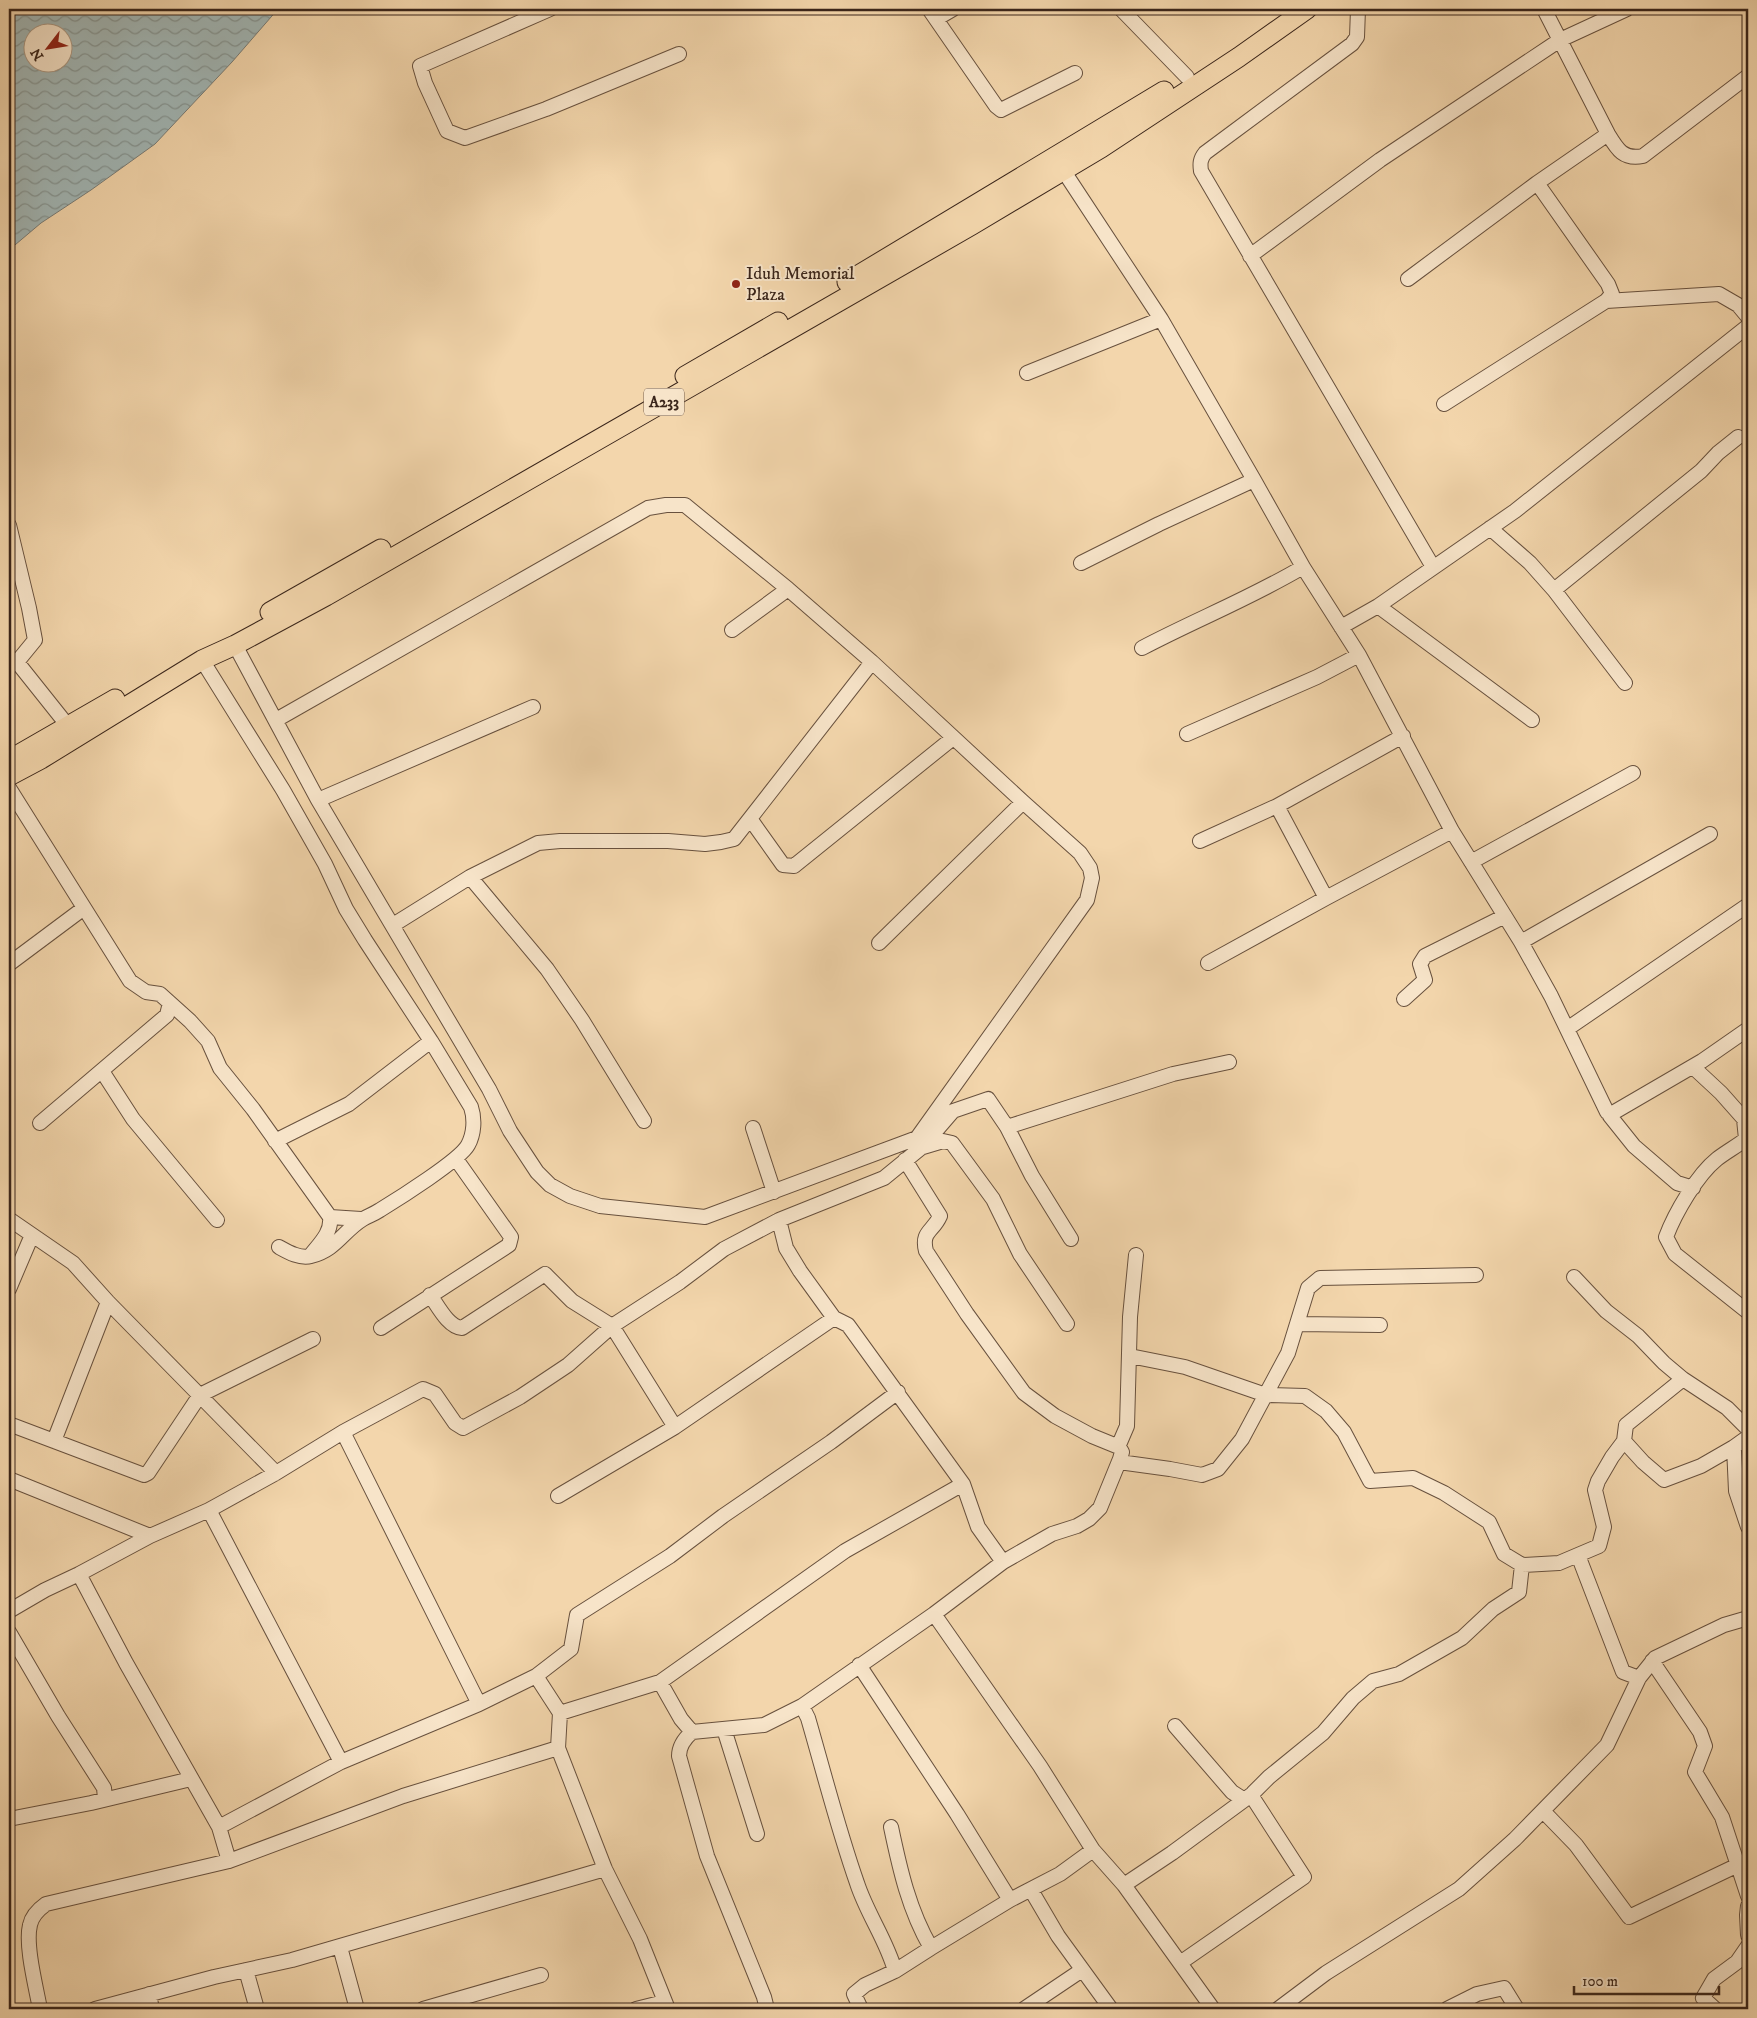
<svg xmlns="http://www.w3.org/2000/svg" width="1757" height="2018" font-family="'IM FELL DW Pica',serif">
  <defs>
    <pattern id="water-waves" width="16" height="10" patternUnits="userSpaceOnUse" patternTransform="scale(1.25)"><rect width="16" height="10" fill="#a1b6b5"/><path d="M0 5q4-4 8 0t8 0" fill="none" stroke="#849492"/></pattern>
  </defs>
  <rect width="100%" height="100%" fill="#f3d6ac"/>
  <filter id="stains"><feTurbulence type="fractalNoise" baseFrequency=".004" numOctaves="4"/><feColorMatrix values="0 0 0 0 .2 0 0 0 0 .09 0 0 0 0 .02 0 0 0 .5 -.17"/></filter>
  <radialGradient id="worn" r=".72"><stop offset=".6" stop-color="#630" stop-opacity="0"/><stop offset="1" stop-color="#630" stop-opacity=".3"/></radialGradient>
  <path fill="url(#water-waves)" stroke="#787c77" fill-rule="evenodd" d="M9 9H278L232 62 155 144 91 190 41 223 9 250ZM32 32H62V62H32Z"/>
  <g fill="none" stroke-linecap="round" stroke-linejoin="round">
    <g stroke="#68513e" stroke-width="16">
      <path id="minor" d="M550 9 420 66 425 83 447 131 465 138 546 109 679 54
        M929 9 996 106 1001 110 1075 73
        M1121 9 1187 77
        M1358 9 1357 37 1352 44 1205 153C1200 159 1200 164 1201 171L1433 567
        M1544 9 1608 134C1617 149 1623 160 1643 156L1748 76
        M936 19 953 9
        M1063 170 1161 319 1254 480 1303 567 1359 655 1452 831 1521 942 1551 996 1607 1112 1611 1114 1702 1061 1748 1029
        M1250 256 1380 160 1560 40 1627 9
        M1408 279 1537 183 1608 134
        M1606 301 1719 294 1738 305 1748 317
        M1027 373 1161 319
        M1444 404 1606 301 1612 294 1608 284 1537 183
        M9 525 29 608 35 640 17 662 68 726
        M1490 528 1530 563 1554 590 1625 683
        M1081 563 1159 524 1254 480
        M1554 590 1701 471 1718 453 1738 437
        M1378 606 1532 720
        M1341 627 1378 606 1515 511 1748 326
        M732 630 788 589
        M235 645 318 800 489 1089 510 1131 537 1172 550 1185 570 1196 600 1206 705 1217 917 1138 1087 900 1092 878 1090 868 1080 853 1023 802 872 662 788 589 685 505H666L648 508 276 720
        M1142 648C1195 620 1251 598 1303 567
        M202 660 283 790 325 864 346 909 365 940 431 1041 471 1107C475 1119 474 1134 468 1145 460 1160 398 1199 380 1210 374 1214 368 1216 363 1219 343 1231 336 1250 311 1256 300 1259 288 1252 279 1247
        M1187 734 1317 677 1359 655
        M9 788 130 981 146 992 160 994 190 1021 208 1041 220 1068 253 1109 330 1217C332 1233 319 1244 310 1256
        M318 800 533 707
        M751 820 783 865 794 866 953 738
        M1200 841 1277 806
        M1471 862 1633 773
        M470 877 547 969 582 1020 644 1121
        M1326 898 1277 806 1403 736
        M393 925 470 877 538 843 560 841H668L705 844 721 842 734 839 872 662
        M1521 942 1710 834
        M879 943 1023 802
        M1208 963 1326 898 1452 831
        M9 964 84 908
        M1404 999 1425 980 1420 964 1425 956 1505 916
        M1567 1029 1748 905
        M1693 1067 1721 1093 1744 1119 1746 1139C1737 1146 1726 1152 1717 1159 1697 1175 1675 1213 1666 1237L1675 1254 1748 1312
        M102 1071 133 1119 217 1220
        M1611 1114 1610 1116 1634 1146 1677 1183 1693 1188
        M40 1123 167 1015 170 1003
        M1007 1127 1032 1176 1071 1239
        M753 1128 774 1192
        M275 1141 349 1104 431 1041
        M923 1147 943 1141 952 1143 993 1199 1020 1254 1067 1324
        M330 1217 361 1219
        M9 1219 73 1263 108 1302 276 1473
        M779 1220 786 1248 800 1271 834 1318 848 1325 963 1484 978 1527 1003 1562
        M1574 1277 1606 1311 1638 1336 1664 1363 1683 1379 1727 1408 1748 1429
        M9 1289 32 1235
        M430 1295C438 1306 448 1327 462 1328L545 1274 572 1301 612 1326 675 1427
        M1297 1324 1380 1325
        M381 1328 509 1245 511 1237 456 1159
        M1130 1356 1185 1367 1266 1395 1305 1396 1326 1411 1344 1432 1370 1481 1413 1478 1444 1493 1489 1522 1504 1554 1522 1565 1559 1563 1599 1546 1604 1527 1595 1490 1598 1481 1612 1457 1624 1441 1643 1462 1664 1480 1701 1466 1734 1447
        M9 1424 144 1475 148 1473 200 1395 313 1339
        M343 1432 479 1704
        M1748 1437 1734 1447 1736 1491 1748 1527
        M54 1441 108 1302
        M1624 1441 1626 1425 1683 1379
        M1118 1447 1127 1426 1130 1317 1136 1255
        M1119 1462 1170 1469 1202 1475 1218 1469 1242 1439 1288 1353 1308 1288 1320 1278 1476 1275
        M9 1479 150 1536
        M558 1496 675 1427 834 1318
        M209 1510 341 1762
        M1578 1555 1623 1672 1639 1678
        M79 1574 126 1663 219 1827 229 1861
        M9 1611 45 1590 79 1574 150 1536 209 1510 276 1473 343 1432 423 1389 435 1394 455 1423 463 1428 520 1397 568 1365 612 1326 680 1282 724 1249 779 1220 884 1178 922 1147 953 1111 988 1099 1007 1127 1173 1074 1229 1062
        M934 1614 1040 1766 1093 1850 1124 1885 1213 2009
        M9 1632 58 1716 104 1788 105 1798 103 1800
        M1652 1661 1700 1732 1705 1746 1695 1772 1722 1817 1748 1896
        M859 1665 957 1814 1010 1900
        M536 1676 560 1713 558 1748 605 1869 640 1939 668 2009
        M660 1682 681 1719 692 1732C684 1739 679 1746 679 1756L707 1856 764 1997 767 2009
        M802 1706 808 1718C824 1773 838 1829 857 1883 867 1914 887 1941 895 1971L931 1948
        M560 1713 660 1682 845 1551 963 1484
        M1175 1726 1232 1792 1243 1799
        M724 1729 757 1834
        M692 1732 764 1725 802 1706 934 1614 1003 1562 1052 1534 1077 1526 1089 1519 1100 1508 1120 1459 1122 1452 1119 1447 1092 1436 1055 1416 1024 1393 967 1314 926 1251C921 1231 933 1232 940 1216L905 1160
        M1253 1793 1269 1777 1323 1733 1353 1698 1373 1681 1399 1674 1462 1638 1493 1609 1519 1592 1522 1565
        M1543 1811 1576 1845 1629 1917 1738 1865
        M9 1819 91 1803 191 1779
        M219 1827 341 1762 479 1704 536 1676 571 1649 577 1615 670 1556 723 1516 831 1442 898 1392
        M891 1827C900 1870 909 1910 931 1948L1010 1900 1060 1874 1093 1850
        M1124 1885 1172 1853 1251 1795 1304 1877 1180 1963
        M1031 1890 1058 1936 1111 2009
        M1748 1906 1747 1915 1748 1935
        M340 1947 357 2009
        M246 1970 257 2009
        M149 1994 152 2009
        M40 2009C36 1987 25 1945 30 1925 32 1915 39 1909 46 1904L229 1861 403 1796 558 1748
        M95 2009 214 1977 292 1960 605 1869
        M423 2009 541 1975
        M636 2009 664 2002
        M861 2009 854 1994 865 1985 895 1971
        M1024 2009 1082 1970
        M1278 2009 1326 1973 1459 1889 1515 1839 1607 1745 1639 1678 1655 1658 1724 1625 1748 1618
        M1447 2009 1477 1994 1504 1988 1517 2009
        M1715 2009 1703 1998 1714 1979 1737 1962 1748 1946"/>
    </g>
    <g stroke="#3a251a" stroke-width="21">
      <path id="highway" d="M847 282 1164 91
        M685 376 778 322
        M270 612 381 549
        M9 760 115 699
        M9 776 41 759 202 660 235 645 326 596 972 225 1101 148 1239 57 1307 9"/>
    </g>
    <use href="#minor" stroke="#f7e4c9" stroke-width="14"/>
    <use href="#highway" stroke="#f3d6ac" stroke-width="19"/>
  </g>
  <circle fill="#8f2418" stroke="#f7e4c9" stroke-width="2" cx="736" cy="284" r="5"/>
  <g text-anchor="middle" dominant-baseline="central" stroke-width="4" stroke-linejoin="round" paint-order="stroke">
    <rect fill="#f7e4c9" stroke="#735e4e" stroke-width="1" x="644" y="388.5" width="40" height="27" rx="4"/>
    <g font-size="16" font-weight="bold" fill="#3a251a">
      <text x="664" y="402">A233</text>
    </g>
    <g font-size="18" fill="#3a251a" stroke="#f7e4c9" text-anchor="start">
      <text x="746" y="274">Iduh Memorial<tspan x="746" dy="21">Plaza</tspan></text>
    </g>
  </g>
  <rect width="1757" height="2018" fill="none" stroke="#f3d6ac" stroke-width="30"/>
  <rect x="10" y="10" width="1737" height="1998" fill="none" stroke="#3a251a" stroke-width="2.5"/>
  <rect x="15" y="15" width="1727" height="1988" fill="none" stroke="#3a251a"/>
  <g transform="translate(48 48) rotate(239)"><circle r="24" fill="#f7e4c9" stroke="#ab9883"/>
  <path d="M0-4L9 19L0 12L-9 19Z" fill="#8f2418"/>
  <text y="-8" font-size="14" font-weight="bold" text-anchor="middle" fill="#3a251a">N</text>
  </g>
  <path d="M1574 1986v8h145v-8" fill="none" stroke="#3a251a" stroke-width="2.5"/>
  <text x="1582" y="1986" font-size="15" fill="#3a251a" stroke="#f7e4c9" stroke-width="4" paint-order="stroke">100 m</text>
  <rect width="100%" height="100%" filter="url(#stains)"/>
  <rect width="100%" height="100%" fill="url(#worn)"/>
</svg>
